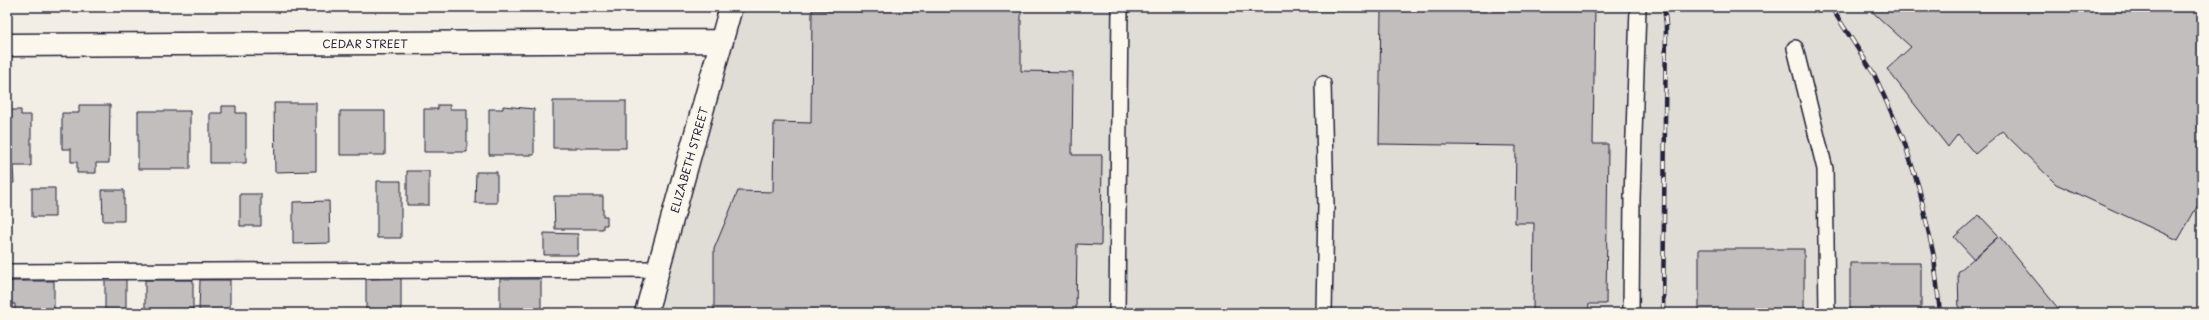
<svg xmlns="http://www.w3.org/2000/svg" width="2209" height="320" font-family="'Playpen Sans',sans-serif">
  <rect width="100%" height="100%" fill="#f2eee5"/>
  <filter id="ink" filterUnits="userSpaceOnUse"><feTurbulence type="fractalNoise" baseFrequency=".025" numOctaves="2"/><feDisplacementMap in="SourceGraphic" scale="8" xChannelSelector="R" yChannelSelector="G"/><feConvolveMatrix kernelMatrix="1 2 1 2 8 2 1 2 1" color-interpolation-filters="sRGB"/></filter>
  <g filter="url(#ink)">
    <path fill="#e0dcd6" d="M731 7H2202V313H646Z"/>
    <path fill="#c2bebe" stroke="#22223b" d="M863 7H1021V71L1073 72 1072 155H1102L1101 245 1077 244 1076 313H714V249L738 191 773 192 774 122 811 123 812 10 863 11Z
      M1274 7H1595L1593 144H1608L1606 304H1589L1588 313H1553V310H1533L1534 223H1515L1516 146 1379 144 1381 11 1274 10Z
      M1867 7H2202V198L2178 240 2056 184 2002 131 1975 154 1958 134 1948 147 1887 69 1911 47Z
      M553 101H626V148H553Z
      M274 103H316V171L275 172Z
      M79 105H110L109 163H96V173H77V162H71V149H62V113H79Z
      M438 105H450V109H467V152H424V109H438Z
      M222 106H236V113H246V163H210V113H222Z
      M503 106 534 109V155H489V109H503Z
      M7 110H21V115H31V166H13L14 183H7Z
      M138 111H190V169H138Z
      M340 111H385V155H340Z
      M407 171H429V205H407Z
      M476 172H497V203H475Z
      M377 181H401V238H377Z
      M32 188H55V217H32Z
      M102 190H124V221H103Z
      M240 194H261V226H240Z
      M554 196H603V216H607V225H603V229H555Z
      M329 201 330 243 293 244V202Z
      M1979 215 1999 236 1974 259 1954 237Z
      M544 233 578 234V255H544Z
      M1999 236 2062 313H1959L1958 272Z
      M1699 249H1804V313H1699Z
      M1850 263H1921V313H1850Z
      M401 278V313H366V279Z
      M105 279H126V310H105Z
      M500 279H541V313H500Z
      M145 280H193V309L145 310Z
      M200 280H230V311H199Z
      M7 281H54V312H15V304H7Z"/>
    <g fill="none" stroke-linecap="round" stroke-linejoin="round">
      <g stroke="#22223b" stroke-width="18">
        <path id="lane" d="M1795 48 1825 169 1827 313
          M1323 84 1326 206 1324 313
          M7 272 658 269
          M1117 313 1120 7
          M1631 313 1632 198 1638 7"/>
      </g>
      <g stroke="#22223b" stroke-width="25">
        <path id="street" d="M7 45 722 41
          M646 313 731 7"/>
      </g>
      <use href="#lane" stroke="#fbf7ec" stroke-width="15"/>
      <use href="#street" stroke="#fbf7ec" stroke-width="22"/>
      <g stroke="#22223b" stroke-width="4.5">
        <path id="rail" d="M1831 7 1874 74 1903 138 1919 188 1934 257 1940 313
          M1663 313 1666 24 1664 7"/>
      </g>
      <use href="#rail" stroke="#fbf7ec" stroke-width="3" stroke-dasharray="9" stroke-linecap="butt"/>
    </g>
  </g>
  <g text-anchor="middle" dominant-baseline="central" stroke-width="3" stroke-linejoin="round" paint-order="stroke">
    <g font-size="11" fill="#22223b" stroke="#fbf7ec">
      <text x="365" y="43">CEDAR STREET</text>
      <text transform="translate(689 160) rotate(-74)">ELIZABETH STREET</text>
    </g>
  </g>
  <rect width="2209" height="320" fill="none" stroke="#fbf7ec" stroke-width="24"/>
  <rect x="12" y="12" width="2185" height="296" fill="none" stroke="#22223b" stroke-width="1.5" filter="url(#ink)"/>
</svg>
